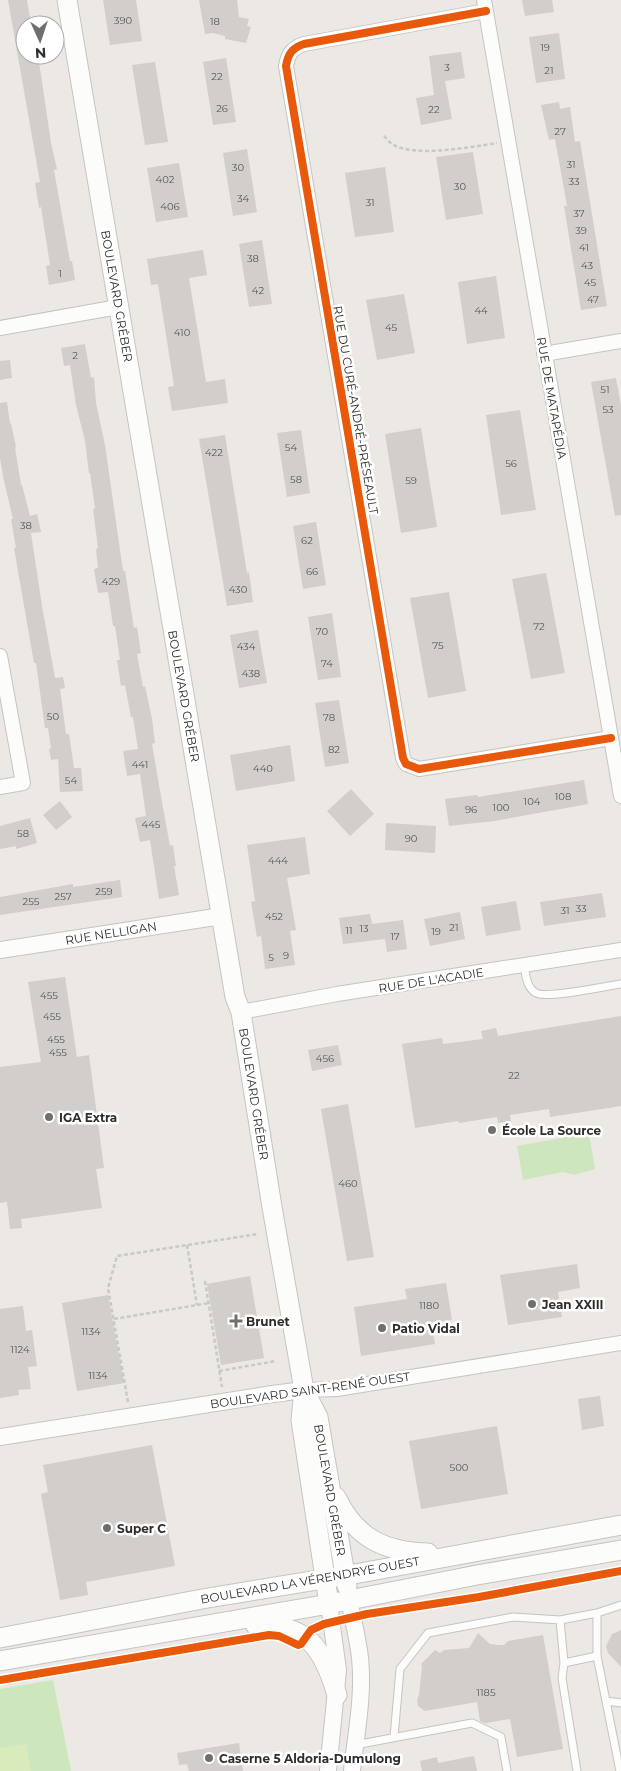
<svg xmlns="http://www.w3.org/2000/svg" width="621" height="1771" font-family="Montserrat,sans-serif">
  <rect width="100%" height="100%" fill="#ece8e4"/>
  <path fill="#cee6be" d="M589 1133 595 1169 574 1175 563 1172 523 1180 517 1146Z
    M53 1680 71 1771H0V1689Z"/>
  <path fill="#d9eabb" d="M26 1744 31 1771H0V1748Z"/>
  <path fill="#d1cecb" d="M8 0H27L31 25H25V55H38L51 143 57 169 54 170 70 261H72L75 280 49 285 46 266 50 265 41 207 39 208 35 183 40 182Z
    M103 0H136L142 41 110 45Z
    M199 0H237L239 17 249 19 247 26 251 27 246 43 225 39V36L213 33 205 34Z
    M522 0H552L554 12 525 16Z
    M559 33 565 79 536 83 529 37Z
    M461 52 465 78 445 81 452 119 421 125 416 98 434 95 429 56Z
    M226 58 236 122 213 125 203 62Z
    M155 62 168 142 145 145 132 65Z
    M559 102 560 109 570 107 575 142 580 141 607 306 581 310 564 206H567L555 139 549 140 541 105Z
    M247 149 257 212 233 216 223 153Z
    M473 152 483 214 446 220 436 157Z
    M179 163 188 217 156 222 147 168Z
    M385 167 394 232 355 237 345 173Z
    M262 240 272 304 249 307 239 244Z
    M203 250 207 275 189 278 206 382 225 379 228 403 172 411 168 387 174 386 158 284 151 285 147 259Z
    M496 276 505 338 467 344 458 282Z
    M404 294 415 353 377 360 366 300Z
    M85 344 91 378 94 377 96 403 105 445 123 571H125L134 628 137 627 141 653 137 654 143 687 145 686 152 719 155 743 152 744 163 808 170 846 173 845 176 866H174L179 895 159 899 150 840 140 842 135 818 146 816 140 774 127 776 123 751 138 749 133 717H131L125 685 121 686 117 660H120L115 626H113L108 592 98 593 94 569 98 568 96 549 98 548 93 509 95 508 90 473H89L85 441 76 405 70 365 64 366 61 348Z
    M10 360 12 378 0 380V361Z
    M616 378 621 406V515L615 516 591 382Z
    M7 402 10 424 11 423 16 447H15L21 485H22L30 516 37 514 41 532 31 533 42 606 55 678 63 677 65 688 60 689 66 734H69L74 768H81L83 791 60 792 58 759 51 760 49 749 51 748 48 728H45L36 663H34L14 548H16L11 519H13L4 481 0 458V403Z
    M520 410 536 510 501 515 486 415Z
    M421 428 437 527 401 533 385 434Z
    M301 430 310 493 287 497 277 433Z
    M225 435 247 573 249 572 253 602 227 606 199 439Z
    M316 522 326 585 303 589 293 526Z
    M546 573 565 673 531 679 512 579Z
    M449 592 466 691 428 698 410 598Z
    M332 613 341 677 318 680 308 617Z
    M258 630 267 683 239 688 230 635Z
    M339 700 349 763 325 767 315 703Z
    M290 745 295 781 236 791 230 755Z
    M584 780 588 804 495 821 449 826 445 799 477 795 478 797Z
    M351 789 374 814 350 836 327 811Z
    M60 801 72 817 56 830 43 815Z
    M30 818 37 843 16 849V846L0 849V826Z
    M386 823 436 826 435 853 385 850Z
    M305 837 310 874 287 878 296 930 290 931 295 965 265 969 261 936 257 937 251 902 255 901 247 845Z
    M120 880 122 897 0 915V897L73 884V887Z
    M602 893 606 917 544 926 540 902Z
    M516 901 521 930 486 936 481 907Z
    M460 912 465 939 430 946 424 919Z
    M370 914 372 924 403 920 407 949 387 952 385 939 343 944 339 918Z
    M65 977 77 1057 89 1055 104 1168 96 1169 102 1208 21 1219 22 1228 10 1229 7 1202 0 1203V1067L41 1062 28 982Z
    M621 1016V1106L550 1117 549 1109 510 1115 511 1121 498 1123 497 1117 459 1123 458 1121 415 1128 402 1044 442 1038 443 1044 483 1039 481 1031 496 1028 498 1036Z
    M338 1045 342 1065 312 1071 308 1050Z
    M348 1104 374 1257 347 1261 321 1109Z
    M577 1264 580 1288 558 1292 562 1317 508 1325 500 1275Z
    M250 1276 264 1358 221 1365 207 1284Z
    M446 1283 452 1320 431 1323 435 1344 361 1356 354 1307 407 1299 405 1289Z
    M108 1295 124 1383 77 1391 62 1303Z
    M23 1306 26 1331 32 1330 37 1366 28 1367 31 1389 18 1390 19 1395 0 1398V1309Z
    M600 1396 604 1426 582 1430 578 1399Z
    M497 1426 508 1494 421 1509 409 1441Z
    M152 1445 175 1566 86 1582 88 1595 60 1600 41 1494 48 1492 43 1465Z
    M621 1630V1667L608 1653 606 1646 612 1634Z
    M478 1633 490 1644 498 1645H504L508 1641 543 1635 563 1749 517 1757 510 1719 485 1723 480 1721 477 1702 425 1711 418 1706 417 1700 419 1695 422 1666 421 1664 435 1650 440 1653 444 1650 469 1648Z
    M239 1743 243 1771H189L187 1764 179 1765 177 1753Z
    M474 1756 477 1771H422L420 1761 437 1757 438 1763Z"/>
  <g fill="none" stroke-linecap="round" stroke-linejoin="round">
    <g stroke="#c5c4c5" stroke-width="9">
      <path id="service" d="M524 965C526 975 526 987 536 993 547 999 606 986 621 984
        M560 1620 597 1613
        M564 1663 597 1656
        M606 1701 621 1703
        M394 1737 400 1669 428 1633 513 1617 560 1620 564 1663 562 1678 577 1771
        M355 1745 472 1723 501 1737 507 1771
        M620 1771 597 1656V1613L621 1605"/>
    </g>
    <g stroke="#c5c4c5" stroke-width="16">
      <path id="minor" d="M484 0 621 796
        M486 11 304 44C292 48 288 54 286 66L403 758 406 764 419 769 611 738
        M0 328 118 307
        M544 354 621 341
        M0 656 23 783 0 787
        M241 1012 337 994 621 950
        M304 1390 337 1389 621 1343"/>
    </g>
    <g stroke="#c5c4c5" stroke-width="18">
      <path id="tertiary" d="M0 950 222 916
        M0 1437 272 1394 304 1390
        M349 1600C353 1620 358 1639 360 1658 364 1695 356 1734 352 1771
        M328 1771 338 1670 329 1604"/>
    </g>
    <g stroke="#c5c4c5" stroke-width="21">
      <path id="secondary" d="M67 0 235 997 241 1012 243 1025 272 1207 304 1390 301 1420 329 1604
        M304 1390 318 1417 347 1586
        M336 1497C355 1538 385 1552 428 1553
        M256 1626C307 1622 324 1650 337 1695
        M0 1638 202 1599 360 1573 621 1525
        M0 1661 329 1604 477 1575 621 1550"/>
    </g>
    <path stroke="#c9c9c8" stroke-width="2.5" stroke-dasharray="4 2.5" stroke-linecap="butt" d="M384 136C386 138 389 142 392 144 414 158 471 147 497 143
      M187 1245 197 1305
      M205 1281 222 1387
      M114 1319 209 1303
      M219 1371 276 1361
      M128 1402 108 1288 117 1256 258 1234"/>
    <use href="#service" stroke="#fcfcfb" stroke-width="7"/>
    <use href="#minor" stroke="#fcfcfb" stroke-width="14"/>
    <use href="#tertiary" stroke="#fcfcfb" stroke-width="16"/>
    <use href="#secondary" stroke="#fcfcfb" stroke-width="19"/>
    <g stroke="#fff" stroke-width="11">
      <path id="cycleway" d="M486 11 304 44C292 48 288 54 286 66L403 758 406 764 419 769 611 738
        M0 1680 269 1635 279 1636 298 1645 301 1644 311 1630 324 1624 367 1614 479 1597 621 1571"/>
    </g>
    <use href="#cycleway" stroke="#e8590c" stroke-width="8"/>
  </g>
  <g fill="#706f6e" stroke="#fff" stroke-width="2">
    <circle cx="49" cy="1117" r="5"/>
    <circle cx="492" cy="1130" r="5"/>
    <circle cx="532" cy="1304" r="5"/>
    <path d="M233.5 1313.5h5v5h5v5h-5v5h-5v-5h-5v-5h5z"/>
    <circle cx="382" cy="1328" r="5"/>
    <circle cx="107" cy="1528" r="5"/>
    <circle cx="209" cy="1758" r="5"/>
  </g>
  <g text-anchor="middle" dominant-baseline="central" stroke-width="5" stroke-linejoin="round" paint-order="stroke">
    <g font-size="10" fill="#585857">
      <text x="123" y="20">390</text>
      <text x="215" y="21">18</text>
      <text x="545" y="47">19</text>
      <text x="447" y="67">3</text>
      <text x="549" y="70">21</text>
      <text x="217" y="76">22</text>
      <text x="222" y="108">26</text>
      <text x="434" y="109">22</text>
      <text x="560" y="131">27</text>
      <text x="571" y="164">31</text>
      <text x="238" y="167">30</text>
      <text x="165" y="179">402</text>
      <text x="574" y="181">33</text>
      <text x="460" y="186">30</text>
      <text x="243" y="198">34</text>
      <text x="370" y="202">31</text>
      <text x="170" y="206">406</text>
      <text x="579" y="213">37</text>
      <text x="581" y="230">39</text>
      <text x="584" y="247">41</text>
      <text x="253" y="258">38</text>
      <text x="587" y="265">43</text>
      <text x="60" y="273">1</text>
      <text x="590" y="282">45</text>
      <text x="258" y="290">42</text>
      <text x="593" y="299">47</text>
      <text x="481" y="310">44</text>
      <text x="391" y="327">45</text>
      <text x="182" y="332">410</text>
      <text x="75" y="355">2</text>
      <text x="605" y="389">51</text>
      <text x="608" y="409">53</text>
      <text x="291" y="447">54</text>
      <text x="214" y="452">422</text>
      <text x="511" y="463">56</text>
      <text x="296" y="479">58</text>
      <text x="411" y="480">59</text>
      <text x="26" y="525">38</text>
      <text x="307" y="540">62</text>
      <text x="312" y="571">66</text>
      <text x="111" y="581">429</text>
      <text x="238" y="589">430</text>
      <text x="539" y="626">72</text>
      <text x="322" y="631">70</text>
      <text x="438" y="645">75</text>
      <text x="246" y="646">434</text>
      <text x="327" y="663">74</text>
      <text x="251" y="673">438</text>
      <text x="53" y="716">50</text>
      <text x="329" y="717">78</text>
      <text x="334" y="749">82</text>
      <text x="140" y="764">441</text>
      <text x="263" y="768">440</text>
      <text x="71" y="780">54</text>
      <text x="563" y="796">108</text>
      <text x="532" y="801">104</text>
      <text x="501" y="807">100</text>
      <text x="471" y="809">96</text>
      <text x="151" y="824">445</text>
      <text x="23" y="833">58</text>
      <text x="411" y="838">90</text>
      <text x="278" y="860">444</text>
      <text x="104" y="891">259</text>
      <text x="63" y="896">257</text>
      <text x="31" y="901">255</text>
      <text x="581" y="908">33</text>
      <text x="565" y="910">31</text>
      <text x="274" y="916">452</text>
      <text x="454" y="927">21</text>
      <text x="364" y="928">13</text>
      <text x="349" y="930">11</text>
      <text x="436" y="931">19</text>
      <text x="395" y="936">17</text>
      <text x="286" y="955">9</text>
      <text x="271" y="957">5</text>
      <text x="49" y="995">455</text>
      <text x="52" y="1016">455</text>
      <text x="56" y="1039">455</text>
      <text x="58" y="1052">455</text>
      <text x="325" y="1058">456</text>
      <text x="514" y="1075">22</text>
      <text x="348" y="1183">460</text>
      <text x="429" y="1305">1180</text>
      <text x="91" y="1331">1134</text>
      <text x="20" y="1349">1124</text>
      <text x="98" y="1375">1134</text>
      <text x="459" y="1467">500</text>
      <text x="486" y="1692">1185</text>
    </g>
    <g font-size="12" fill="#2e2e2e" stroke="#fff">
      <text transform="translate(117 296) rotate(80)">BOULEVARD GRÉBER</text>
      <text transform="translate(552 398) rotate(80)">RUE DE MATAPÉDIA</text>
      <text transform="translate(356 410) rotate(80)">RUE DU CURÉ-ANDRÉ-PRÉSEAULT</text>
      <text transform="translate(184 696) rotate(80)">BOULEVARD GRÉBER</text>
      <text transform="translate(111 933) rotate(-9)">RUE NELLIGAN</text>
      <text transform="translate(431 980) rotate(-9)">RUE DE L'ACADIE</text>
      <text transform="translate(254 1094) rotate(81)">BOULEVARD GRÉBER</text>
      <text transform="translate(310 1390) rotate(-8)">BOULEVARD SAINT-RENÉ OUEST</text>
      <text transform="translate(330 1490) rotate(80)">BOULEVARD GRÉBER</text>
      <text transform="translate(310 1580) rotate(-10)">BOULEVARD LA VÉRENDRYE OUEST</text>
    </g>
    <g font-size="12" font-weight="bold" fill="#2e2e2e" stroke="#fff" text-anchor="start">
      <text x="59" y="1117">IGA Extra</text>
      <text x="502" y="1130">École La Source</text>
      <text x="542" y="1304">Jean XXIII</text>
      <text x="246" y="1321">Brunet</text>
      <text x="392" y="1328">Patio Vidal</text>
      <text x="117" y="1528">Super C</text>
      <text x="219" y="1758">Caserne 5 Aldoria-Dumulong</text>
    </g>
  </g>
  <g transform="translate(40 40) rotate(177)"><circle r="24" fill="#ffffff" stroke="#ababab"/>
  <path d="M0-4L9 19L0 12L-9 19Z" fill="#706f6e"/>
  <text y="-8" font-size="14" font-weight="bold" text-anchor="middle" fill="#2e2e2e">N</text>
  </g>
</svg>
